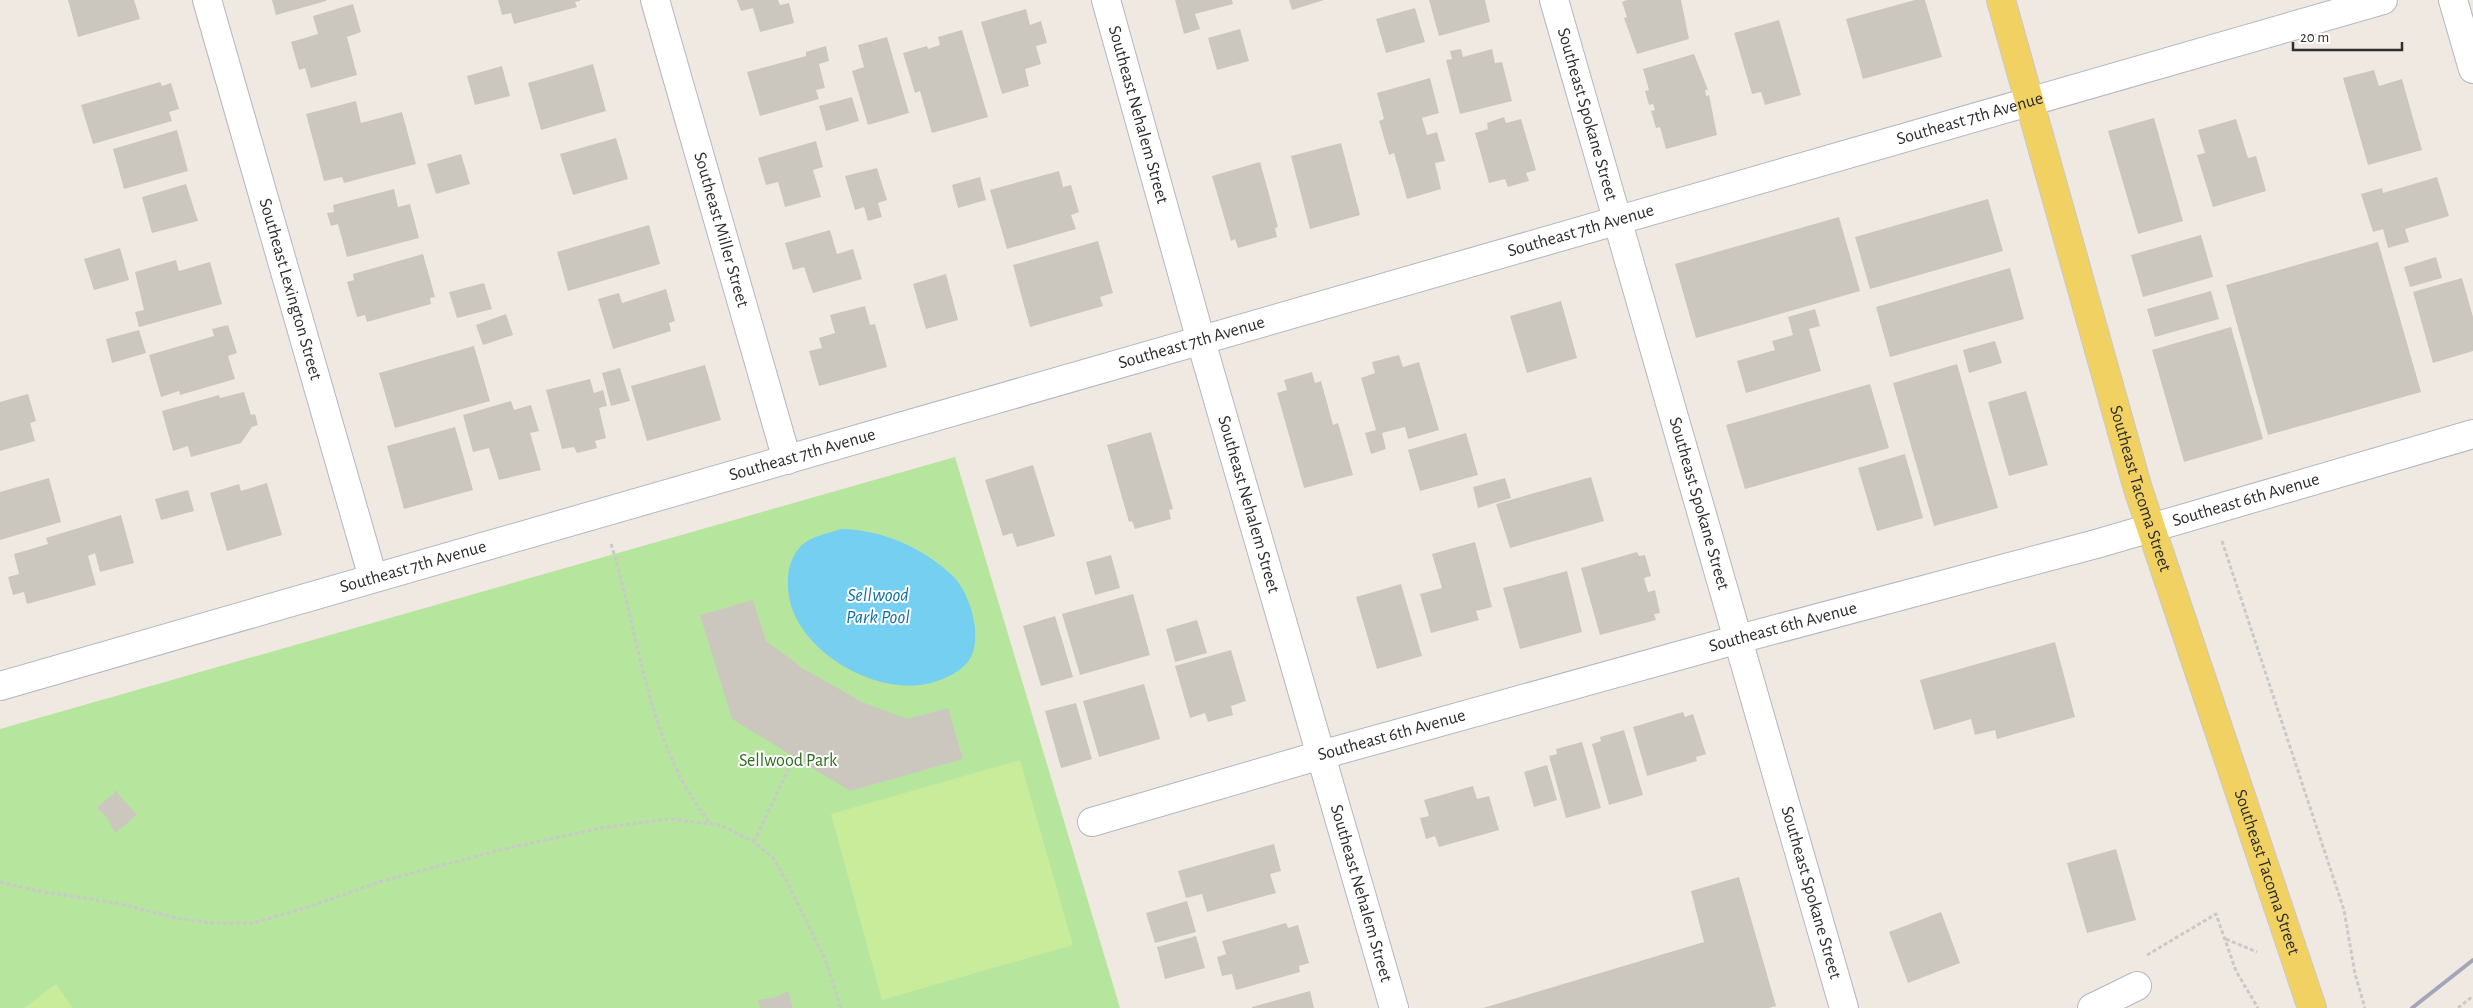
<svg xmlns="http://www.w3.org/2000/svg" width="2473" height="1008" font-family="'Alegreya Sans',sans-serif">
  <rect width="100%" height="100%" fill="#efe9e1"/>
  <path fill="#b6e59e" d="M955 457 1120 1008H0V729Z"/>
  <path fill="#c9ec9a" d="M1020 760 1073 945 882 1000 831 814Z
    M56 984 73 1008H24Z"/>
  <path fill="#75cff0" d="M841 529C883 530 922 547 953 576 971 594 985 642 967 663 957 674 944 679 931 683 874 698 789 647 788 586 787 571 791 556 802 545 812 536 829 533 841 529Z"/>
  <path fill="#cbc7bf" d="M68 0H134L140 19 78 37Z
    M272 0H326V1L276 15Z
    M498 0H580V1L575 2 577 7 514 24 511 13 502 15Z
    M737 0H778L780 5 789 3 794 23 760 32 753 8 741 11Z
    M1175 0H1232L1233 4 1195 14 1200 29 1184 34Z
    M1289 0H1324L1292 10Z
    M1429 0H1485L1490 22 1439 36Z
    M1627 0H1681L1689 39 1637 54 1624 18 1627 17 1622 2Z
    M1915 0H1925L1942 57 1863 79 1846 19Z
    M353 4 361 32 347 37 357 75 311 88 305 68 299 70 291 42 318 34 313 16Z
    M1415 8 1425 42 1386 53 1376 19Z
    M1026 9 1030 25 1041 21 1047 43 1036 46 1041 64 1025 69 1029 86 1002 94 981 22Z
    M1779 20 1801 95 1765 105 1761 92 1752 94 1734 33Z
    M1240 29 1249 61 1217 70 1208 38Z
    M962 30 988 117 932 133 920 91 915 93 903 53 927 46 928 49 940 45 938 37Z
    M887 37 909 113 868 125 852 71 864 67 858 45Z
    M826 46 829 61 819 64 825 88 816 90 819 99 760 116 747 72 806 56V52Z
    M1461 49 1463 57 1492 49 1495 63 1502 62 1512 101 1460 114 1446 60 1452 59 1450 51Z
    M1694 54 1708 90H1705L1706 96 1709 95 1717 135 1666 149 1660 127 1656 128 1651 111 1655 110 1653 104 1649 105 1645 91 1649 90 1643 69Z
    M593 64 606 111 541 130 528 83Z
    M502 66 510 96 475 105 467 76Z
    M2374 70 2379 86 2402 79 2422 150 2368 165 2343 78Z
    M1430 78 1439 113 1422 118 1427 135 1437 132 1445 161 1435 163 1441 189 1407 199 1394 153 1389 155 1379 121 1384 119 1377 93Z
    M160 82 162 86 171 83 179 109 169 112 172 121 93 144 81 105Z
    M852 97 859 121 826 131 819 106Z
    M356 101 361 123 402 112 416 164 344 183 342 177 324 181 306 114Z
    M1504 117 1506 123 1521 119 1536 170 1526 173 1529 181 1508 187 1505 179 1489 183 1475 133 1488 129 1487 123Z
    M2154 118 2183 221 2138 234 2108 131Z
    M2236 119 2248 158 2256 156 2266 191 2213 207 2197 155 2205 153 2198 130Z
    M177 130 188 171 124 189 113 149Z
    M616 138 628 179 573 195 560 154Z
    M816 141 823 167 813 170 821 197 785 207 778 182 766 185 758 158Z
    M1341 143 1360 215 1310 229 1291 156Z
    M461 154 470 184 436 194 427 164Z
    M1260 162 1278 227 1275 228 1277 237 1238 248 1235 239 1231 241 1212 176Z
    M877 168 887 200 878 203 882 217 868 221 864 207 855 210 845 176Z
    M1059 171 1063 187 1071 185 1079 212 1071 215 1076 229 1007 249 990 190Z
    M980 177 986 200 958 208 952 185Z
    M2437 177 2449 216 2405 229 2409 242 2388 248 2383 229 2373 232 2361 194 2382 188 2383 193Z
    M186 184 198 221 152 233 142 197Z
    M394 189 398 207 410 204 419 238 347 257 338 224 331 226 327 213 334 212 333 205Z
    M1988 199 2003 251 1870 289 1855 237Z
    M1839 217 1860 291 1696 338 1675 264Z
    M649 225 660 264 568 291 557 252Z
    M830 230 837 254 853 249 862 279 813 293 804 267 793 270 785 243Z
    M2201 235 2213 277 2143 297 2131 255Z
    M1098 241 1113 293 1100 297 1103 306 1030 327 1013 265Z
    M2378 242 2421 392 2268 435 2226 285Z
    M120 248 129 280 94 290 84 259Z
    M423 254 435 297 430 298 431 304 367 322 365 315 357 317 347 282 354 280 353 274Z
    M2436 257 2442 278 2410 287 2404 267Z
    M176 260 179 271 210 262 222 304 139 327 135 312 144 310 135 272Z
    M2010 268 2024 319 1890 357 1876 307Z
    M946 274 958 320 926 329 913 284Z
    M2462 278 2473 317V351L2433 363 2413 292Z
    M484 283 492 309 457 318 449 292Z
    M666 289 675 321 669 323 671 331 613 349 598 299 619 293 622 303Z
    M2211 291 2219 319 2155 337 2147 309Z
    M1561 301 1577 358 1527 373 1510 316Z
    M865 306 870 325 875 324 887 367 819 386 809 351 822 348 819 338 835 333 830 315Z
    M1815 309 1820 326 1809 329 1821 371 1746 393 1737 361 1775 350 1772 341 1793 335 1788 317Z
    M506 314 513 335 483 345 476 325Z
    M228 325 237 353 228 356 235 379 180 395 179 391 161 397 149 355 214 336 212 329Z
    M2231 327 2263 439 2184 462 2152 350Z
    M139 330 146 353 112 363 106 339Z
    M1995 341 2002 363 1969 373 1963 350Z
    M474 346 490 401 395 428 379 373Z
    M1399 355 1403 367 1419 362 1439 430 1408 439 1405 427 1382 433 1386 449 1371 454 1365 433 1376 430 1361 378 1375 373 1372 362Z
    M1957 364 1998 508 1934 526 1893 383Z
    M705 365 721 420 647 441 631 386Z
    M620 368 630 401 611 406 602 373Z
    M1312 372 1315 383 1321 381 1333 425 1338 423 1353 475 1304 488 1277 393 1287 390 1284 380Z
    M590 379 594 393 603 390 607 406 599 408 606 438 595 441 597 448 577 453 574 447 562 449 546 390Z
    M1870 384 1889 448 1745 489 1726 425Z
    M2026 391 2048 465 2009 476 1988 402Z
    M244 392 251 415 255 414 258 425 252 427 241 443 191 457 188 446 173 451 162 411 219 395 220 398Z
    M28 394 36 421 30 423 35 441 0 451V402Z
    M511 401 514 410 531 405 539 431 530 433 541 470 499 480 489 448 473 452 463 415Z
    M455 427 473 490 404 509 387 446Z
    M1151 432 1173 509 1169 510 1171 519 1135 529 1132 521 1129 522 1107 445Z
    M1466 433 1478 475 1420 491 1408 450Z
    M1905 454 1923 518 1877 531 1858 468Z
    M1033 465 1055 536 1017 547 1012 533 1003 536 985 480Z
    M1591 477 1604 521 1510 548 1496 504Z
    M49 478 61 522 0 540V492Z
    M1505 478 1511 498 1478 508 1473 487Z
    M267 483 282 535 227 551 210 493 239 484 241 491Z
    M188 490 194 511 161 520 155 499Z
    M121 515 134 563 100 572 95 553 88 556 96 585 27 604 24 592 13 595 8 577 19 574 14 554 48 544 46 538Z
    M1475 542 1492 607 1476 611 1479 620 1431 633 1420 594 1442 588 1432 554Z
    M1637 552 1639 556 1645 555 1651 576 1644 578 1648 592 1655 590 1660 613 1654 614 1656 620 1600 635 1581 568Z
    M1111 555 1120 588 1095 595 1086 562Z
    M1567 571 1582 632 1520 649 1503 588Z
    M1401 584 1422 656 1377 669 1356 597Z
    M1133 594 1150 655 1080 675 1062 614Z
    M753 600 766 641 804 669 862 702 907 719 948 708 963 759 850 791 732 719 700 615Z
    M1055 616 1073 677 1041 686 1023 626Z
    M1197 620 1207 653 1175 662 1166 629Z
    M2055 642 2075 717 1997 739 1995 730 1975 735 1971 719 1934 730 1920 680Z
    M1231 650 1246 701 1231 706 1233 715 1208 722 1205 713 1190 718 1175 666Z
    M1144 684 1160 739 1099 757 1083 701Z
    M1076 703 1092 759 1061 768 1045 711Z
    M1683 712 1685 717 1693 714 1706 754 1696 757 1697 761 1647 776 1633 727Z
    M1624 730 1643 795 1609 805 1592 744 1601 741 1600 737Z
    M1582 742 1601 808 1566 818 1549 756 1557 754 1556 749Z
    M1547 765 1557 800 1534 807 1524 772Z
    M1473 786 1477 799 1489 796 1499 830 1439 847 1435 836 1426 839 1420 818 1429 816 1424 800Z
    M118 790V794L137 815 115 833 106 816 96 808Z
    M1274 844 1281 871 1270 874 1276 893 1207 912 1202 894 1186 898 1178 871Z
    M2116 849 2136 920 2087 933 2067 863Z
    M1739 877 1776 1006 1769 1008H1483L1704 942 1691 891Z
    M1187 901 1196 932 1155 943 1146 913Z
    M1941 912 1960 963 1908 983 1889 932Z
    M1286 923 1288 928 1298 925 1309 963 1299 966 1300 972 1236 990 1232 974 1222 976 1217 957 1226 954 1222 941Z
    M1196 936 1205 968 1165 979 1157 947Z
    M788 991 793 1008H760L758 1000 776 997Z
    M1310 991 1314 1008H1252V1007Z"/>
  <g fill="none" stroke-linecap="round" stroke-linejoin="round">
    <g stroke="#b4b7c1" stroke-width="30">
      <g id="minor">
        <path id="s1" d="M207 0 373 578"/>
        <path id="s2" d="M655 0 787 460"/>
        <path id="s3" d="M1106 0 1201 341 1394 1008"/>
        <path id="s4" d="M1554 0 1844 1008"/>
        <path d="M2453 0 2473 69"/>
        <path id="s5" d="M0 686 2383 0"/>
        <path id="s6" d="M1092 822 1321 755 1739 639 2096 544 2473 434"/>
        <path d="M2092 1008 2137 986"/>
      </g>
    </g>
    <g stroke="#c9c9c9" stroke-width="30">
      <g id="major">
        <path id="s7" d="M2001 0 2138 489 2312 1008"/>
      </g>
    </g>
    <path stroke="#c9c9c9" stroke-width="3" stroke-dasharray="4 2.5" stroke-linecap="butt" d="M2222 541 2344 910 2355 974 2365 1008
      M611 544C640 637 647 745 710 823
      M754 842 794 757
      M0 882 38 891 116 903 176 918 209 923H254L308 907 382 881 504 849 601 828 670 819 721 825 754 842 773 858 787 882 825 959 841 1008
      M2226 939 2257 952
      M2147 955 2216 914 2236 971 2258 1008
      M2458 1008 2473 996"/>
    <use href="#minor" stroke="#fff" stroke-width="28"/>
    <use href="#major" stroke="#f2d163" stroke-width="28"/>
    <path stroke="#a3a6b8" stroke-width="4" d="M2412 1008 2473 960"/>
  </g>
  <g text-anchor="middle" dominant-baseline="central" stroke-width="4" stroke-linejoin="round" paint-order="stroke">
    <g font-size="18" fill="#2e2e2e" stroke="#fff">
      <text stroke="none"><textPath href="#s3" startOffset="119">Southeast Nehalem Street</textPath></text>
      <text stroke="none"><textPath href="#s4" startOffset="119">Southeast Spokane Street</textPath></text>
      <text stroke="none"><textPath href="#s5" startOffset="2050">Southeast 7th Avenue</textPath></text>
      <text stroke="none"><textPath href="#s2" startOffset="239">Southeast Miller Street</textPath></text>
      <text stroke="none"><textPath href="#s5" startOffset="1645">Southeast 7th Avenue</textPath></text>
      <text stroke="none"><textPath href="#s1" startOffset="301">Southeast Lexington Street</textPath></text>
      <text stroke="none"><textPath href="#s5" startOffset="1240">Southeast 7th Avenue</textPath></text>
      <text stroke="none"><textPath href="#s5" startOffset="835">Southeast 7th Avenue</textPath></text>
      <text stroke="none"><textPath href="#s7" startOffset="508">Southeast Tacoma Street</textPath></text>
      <text stroke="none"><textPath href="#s6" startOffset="1198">Southeast 6th Avenue</textPath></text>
      <text stroke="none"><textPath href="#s4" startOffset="524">Southeast Spokane Street</textPath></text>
      <text stroke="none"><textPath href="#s3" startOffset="524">Southeast Nehalem Street</textPath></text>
      <text stroke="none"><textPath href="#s5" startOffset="430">Southeast 7th Avenue</textPath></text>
      <text stroke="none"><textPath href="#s6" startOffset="718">Southeast 6th Avenue</textPath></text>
      <text stroke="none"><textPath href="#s6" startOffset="312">Southeast 6th Avenue</textPath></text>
      <text stroke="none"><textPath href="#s7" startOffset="912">Southeast Tacoma Street</textPath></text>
      <text stroke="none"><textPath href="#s4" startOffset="929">Southeast Spokane Street</textPath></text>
      <text stroke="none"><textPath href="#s3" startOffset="929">Southeast Nehalem Street</textPath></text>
    </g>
    <g font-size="18" fill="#2c6e1b" stroke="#fff">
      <text x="788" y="761">Sellwood Park</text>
    </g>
    <g font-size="19" font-style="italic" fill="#0d6fa3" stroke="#fff">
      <text x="878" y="595">Sellwood<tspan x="878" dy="22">Park Pool</tspan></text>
    </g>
  </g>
  <path d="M2293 42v8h109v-8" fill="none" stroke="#2e2e2e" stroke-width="2.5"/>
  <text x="2300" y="42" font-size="15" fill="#2e2e2e" stroke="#ffffff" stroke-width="4" paint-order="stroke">20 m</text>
</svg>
